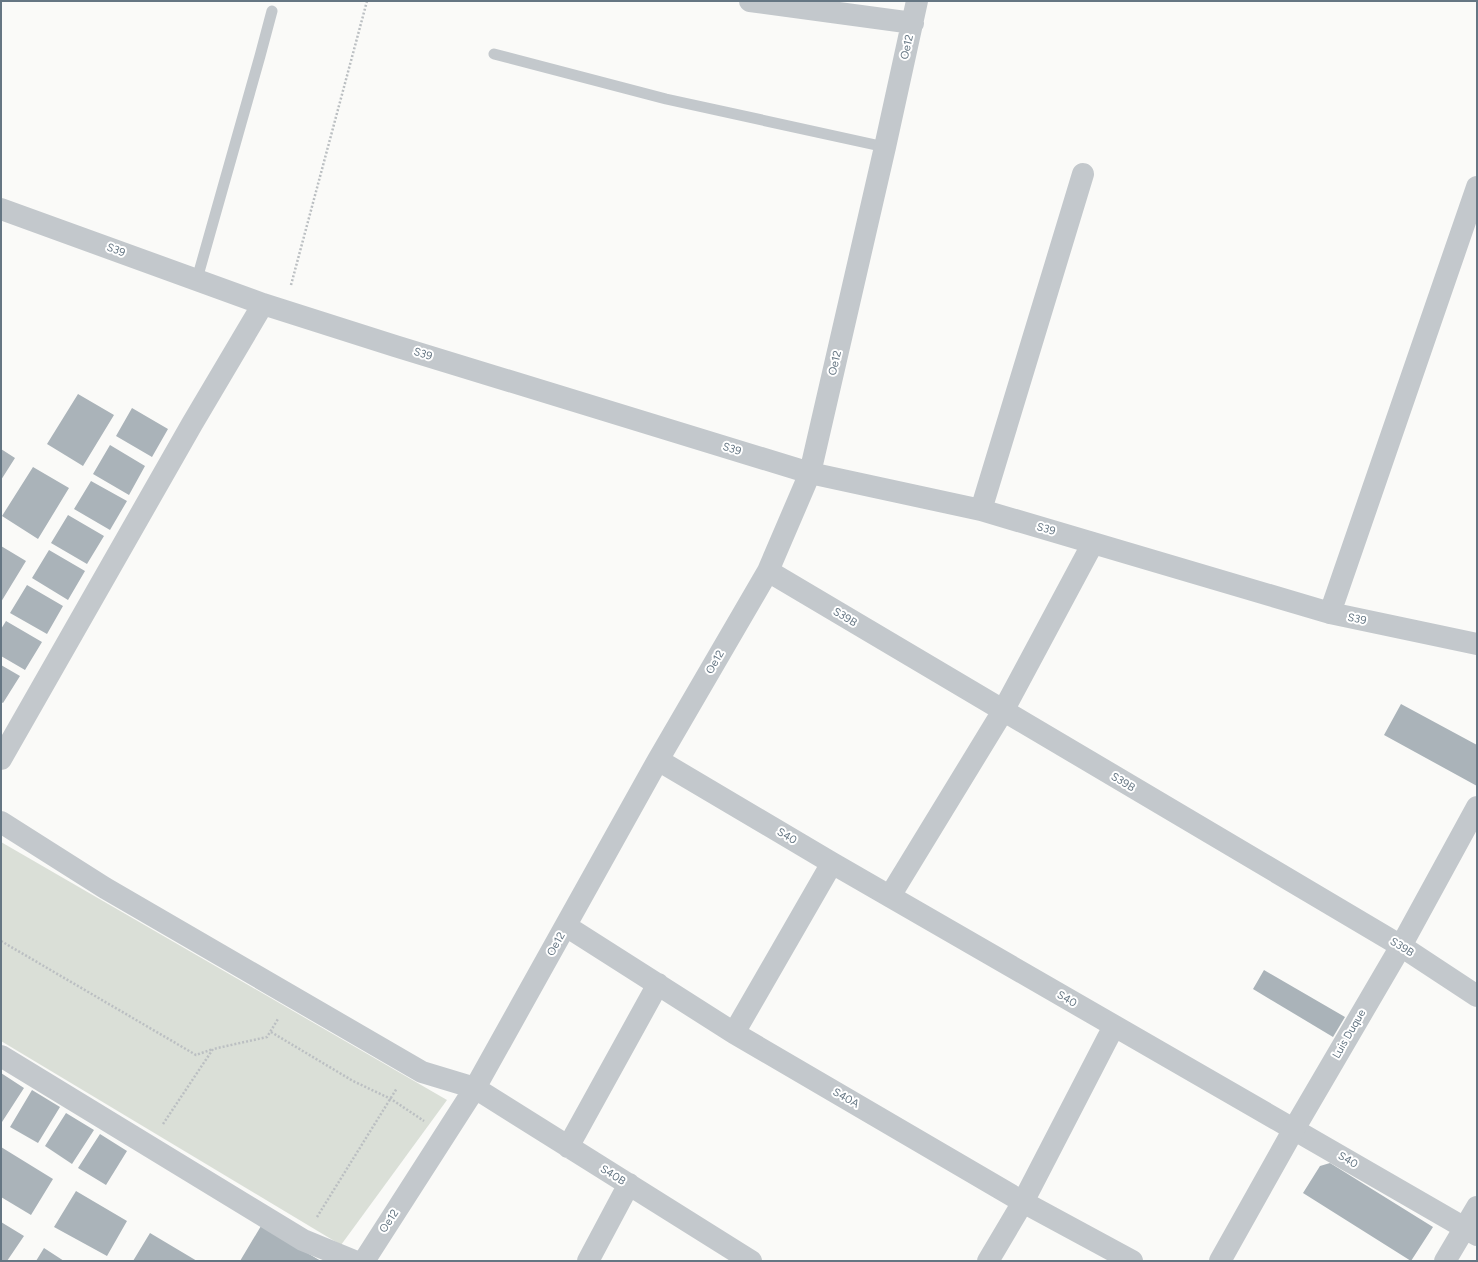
<svg xmlns="http://www.w3.org/2000/svg" width="1478" height="1262" font-family="Figtree,sans-serif">
  <rect width="100%" height="100%" fill="#fafaf8"/>
  <path fill="#dadfd7" d="M1 842 447 1100 341 1245 1 1041Z"/>
  <path fill="#aab3b9" d="M78 394 114 415 83 466 47 444Z
    M132 408 168 429 152 457 116 436Z
    M110 445 145 466 129 495 93 474Z
    M1 449 15 458 1 480Z
    M33 467 69 488 38 539 2 516Z
    M91 481 127 501 110 530 74 509Z
    M68 515 104 536 87 564 51 543Z
    M1 546 26 561 1 602Z
    M49 550 85 571 68 600 32 578Z
    M27 585 63 606 47 634 10 613Z
    M6 621 42 642 25 670 1 656V629Z
    M1 665 20 676 3 703 1 702Z
    M1401 704 1477 745V786L1384 735Z
    M1264 970 1345 1017 1333 1037 1253 989Z
    M1 1073 24 1088 2 1122 1 1121Z
    M32 1090 60 1107 38 1143 10 1127Z
    M66 1113 94 1130 72 1164 45 1146Z
    M100 1134 127 1151 106 1185 78 1168Z
    M1 1147 53 1179 31 1215 1 1197Z
    M1330 1163 1433 1227 1411 1261 1303 1193 1320 1166Z
    M76 1191 127 1221 107 1256 54 1227Z
    M1 1222 24 1236 7 1261H1Z
    M261 1226 321 1261H240Z
    M150 1233 197 1261H133Z
    M44 1248 64 1261H36Z"/>
  <g fill="none" stroke-linecap="round" stroke-linejoin="round">
    <path stroke="#bbbfc2" stroke-width="2.5" stroke-dasharray="2 2" stroke-linecap="butt" d="M291 285 367 1
      M1 941 196 1055 213 1049
      M271 1032 353 1081 391 1099 424 1121
      M163 1124 213 1049 267 1037 278 1019
      M317 1217 397 1088"/>
    <path stroke="#c3c8cc" stroke-width="11" d="M494 54 666 99 885 147
      M197 279 260 56 272 11"/>
    <path stroke="#c3c8cc" stroke-width="22" d="M750 1 913 23
      M1 209 263 304 395 346 810 473 981 510 1330 613 1477 644
      M981 510 1083 174
      M768 571 1401 946 1477 996
      M1330 613 1477 187
      M1 759 192 424 263 304
      M658 760 832 863 1477 1235
      M1 822 105 888 422 1072 475 1088 751 1261
      M890 896 1003 711 1093 543
      M566 926 734 1033 1023 1202 1132 1261
      M734 1033 832 863
      M1 1056 303 1240 354 1261
      M568 1147 658 984
      M364 1261 475 1088 658 760 768 571 810 473 885 147 917 1
      M588 1261 629 1184
      M988 1261 1023 1202 1114 1026
      M1445 1261 1477 1207"/>
    <path stroke="#c3c8cc" stroke-width="22" d="M1220 1261 1294 1129 1401 946 1477 807"/>
  </g>
  <g text-anchor="middle" dominant-baseline="central" stroke-width="4" stroke-linejoin="round" paint-order="stroke">
    <g font-size="11" fill="#657683" stroke="#fff">
      <text transform="translate(907 47) rotate(-77)">Oe12</text>
      <text transform="translate(116 250) rotate(20)">S39</text>
      <text transform="translate(423 354) rotate(17)">S39</text>
      <text transform="translate(835 363) rotate(-77)">Oe12</text>
      <text transform="translate(732 449) rotate(17)">S39</text>
      <text transform="translate(1046 529) rotate(16)">S39</text>
      <text transform="translate(845 617) rotate(31)">S39B</text>
      <text transform="translate(1357 619) rotate(12)">S39</text>
      <text transform="translate(715 662) rotate(-60)">Oe12</text>
      <text transform="translate(1123 782) rotate(31)">S39B</text>
      <text transform="translate(787 836) rotate(31)">S40</text>
      <text transform="translate(556 944) rotate(-61)">Oe12</text>
      <text transform="translate(1402 947) rotate(32)">S39B</text>
      <text transform="translate(1067 999) rotate(30)">S40</text>
      <text transform="translate(1349 1034) rotate(-60)">Luis Duque</text>
      <text transform="translate(846 1098) rotate(30)">S40A</text>
      <text transform="translate(1348 1160) rotate(30)">S40</text>
      <text transform="translate(613 1175) rotate(32)">S40B</text>
      <text transform="translate(389 1221) rotate(-57)">Oe12</text>
    </g>
  </g>
  <rect width="1478" height="1262" fill="none" stroke="#657683" stroke-width="4"/>
</svg>
